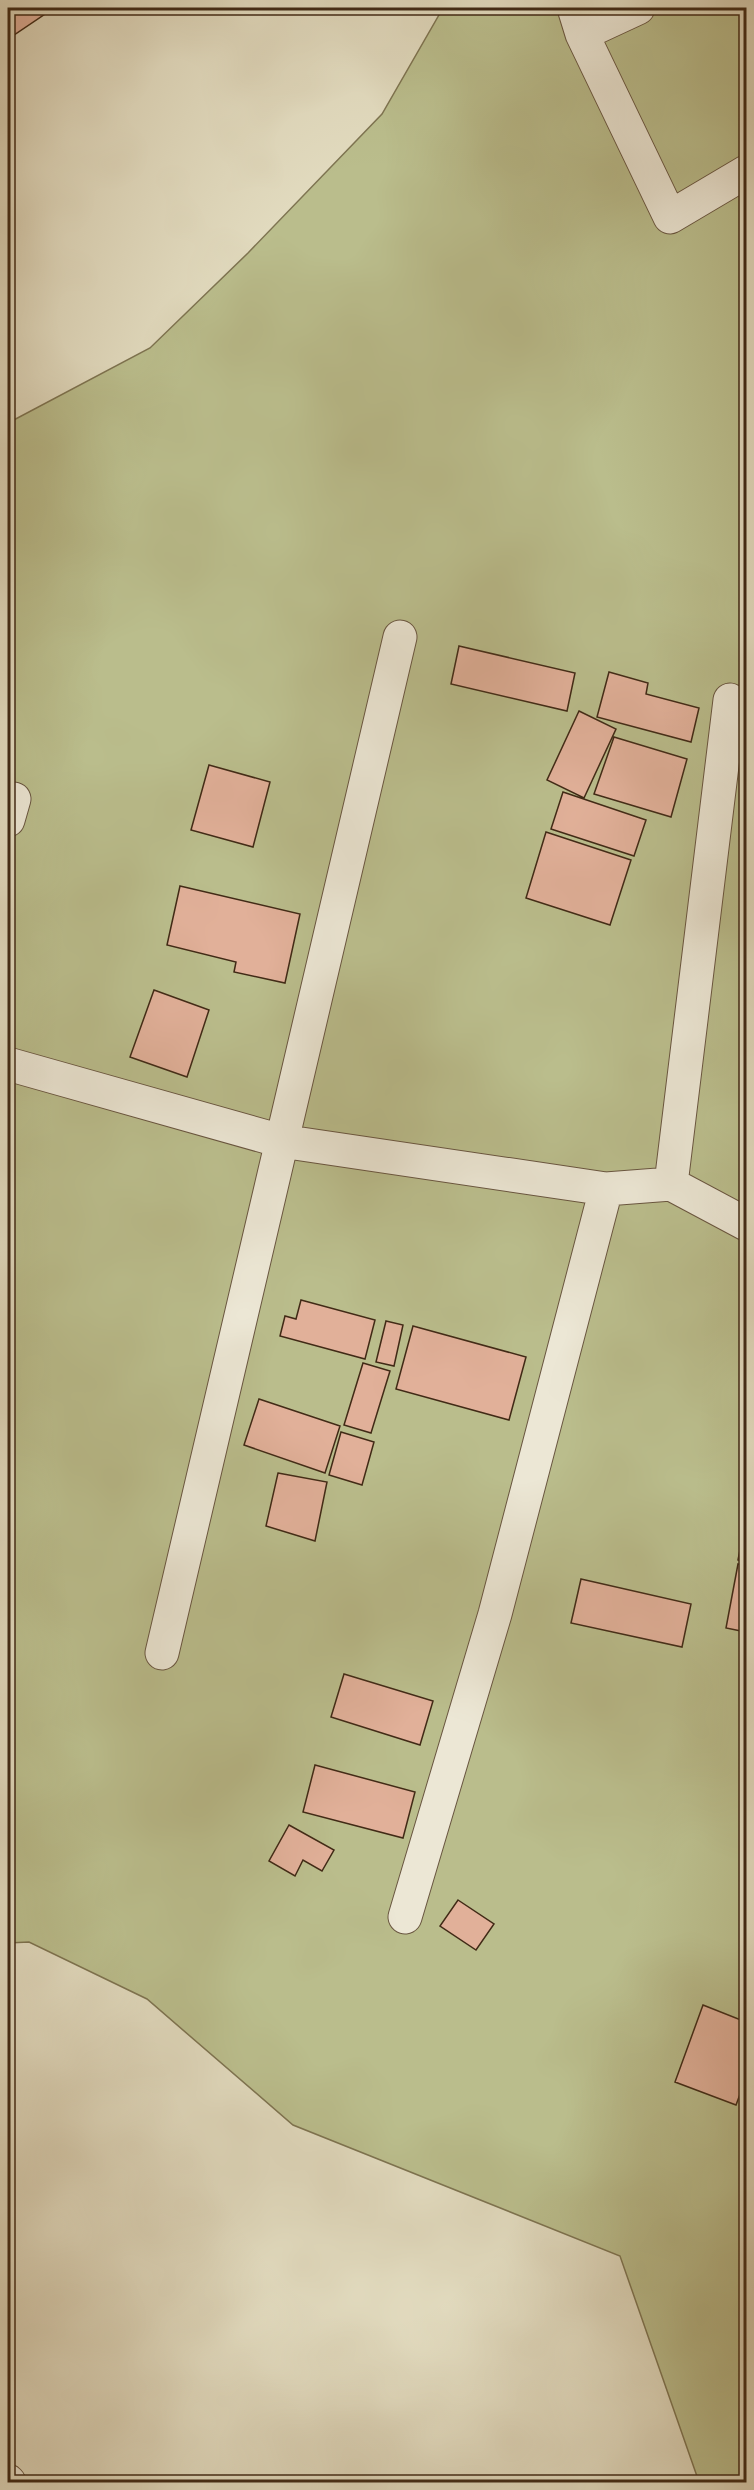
<svg xmlns="http://www.w3.org/2000/svg" width="754" height="2490" font-family="'Gentium Book Plus',serif">
  <rect width="100%" height="100%" fill="#e1dabe"/>
  <filter id="stains"><feTurbulence type="fractalNoise" baseFrequency=".00333" numOctaves="4"/><feColorMatrix values="0 0 0 0 .2 0 0 0 0 .09 0 0 0 0 .02 0 0 0 .5 -.17"/></filter>
  <radialGradient id="worn" r=".72"><stop offset=".6" stop-color="#630" stop-opacity="0"/><stop offset="1" stop-color="#630" stop-opacity=".3"/></radialGradient>
  <path fill="#babd8c" stroke="#7e7451" stroke-width="1.5" d="M443 8H746V2482H699L620 2256 293 2125 147 1999 29 1942 8 1943V423L150 348 248 253 382 114Z"/>
  <path fill="#e1b099" stroke="#412a16" stroke-width="1.5" d="M8 8H54L8 39Z
    M459 646 575 673 567 711 451 684Z
    M609 672 648 683 646 694 699 708 691 742 597 717Z
    M579 711 616 729 584 798 547 780Z
    M614 737 687 759 671 817 594 794Z
    M209 765 270 782 253 847 191 830Z
    M563 792 646 820 634 856 551 829Z
    M546 832 631 860 610 925 526 898Z
    M180 886 300 914 285 983 234 972 236 962 167 945Z
    M154 990 209 1010 187 1077 130 1057Z
    M301 1300 375 1320 365 1359 280 1336 285 1316 296 1319Z
    M386 1321 403 1325 394 1366 376 1362Z
    M413 1326 526 1357 509 1420 396 1389Z
    M363 1363 390 1371 371 1433 344 1425Z
    M259 1399 340 1426 325 1473 244 1445Z
    M341 1432 374 1442 362 1485 329 1475Z
    M278 1473 327 1482 315 1541 266 1526Z
    M746 1520V1562L738 1560Z
    M738 1564 746 1566V1632L726 1628Z
    M581 1579 691 1604 682 1647 571 1623Z
    M344 1674 433 1701 420 1745 331 1717Z
    M315 1765 415 1792 403 1838 303 1812Z
    M289 1825 334 1850 322 1871 303 1860 295 1876 269 1861Z
    M458 1900 494 1924 476 1950 440 1926Z
    M703 2005 746 2022V2078L736 2105 675 2082Z"/>
  <g fill="none" stroke-linecap="round" stroke-linejoin="round">
    <g stroke="#695640" stroke-width="35">
      <path id="minor" d="M574 8 582 34 670 217 746 172
        M582 34 638 8
        M8 820 14 799
        M8 1064 281 1141 606 1189 671 1184 746 1224
        M671 1184 730 700
        M162 1653 400 637
        M405 1917 495 1614 606 1189
        M8 2481 9 2482"/>
    </g>
    <use href="#minor" stroke="#ece7d5" stroke-width="33"/>
  </g>
  <rect width="754" height="2490" fill="none" stroke="#e1dabe" stroke-width="30"/>
  <rect x="9" y="9" width="736" height="2472" fill="none" stroke="#412a16" stroke-width="3"/>
  <rect x="15" y="15" width="724" height="2460" fill="none" stroke="#412a16" stroke-width="1.5"/>
  <rect width="100%" height="100%" filter="url(#stains)"/>
  <rect width="100%" height="100%" fill="url(#worn)"/>
</svg>
